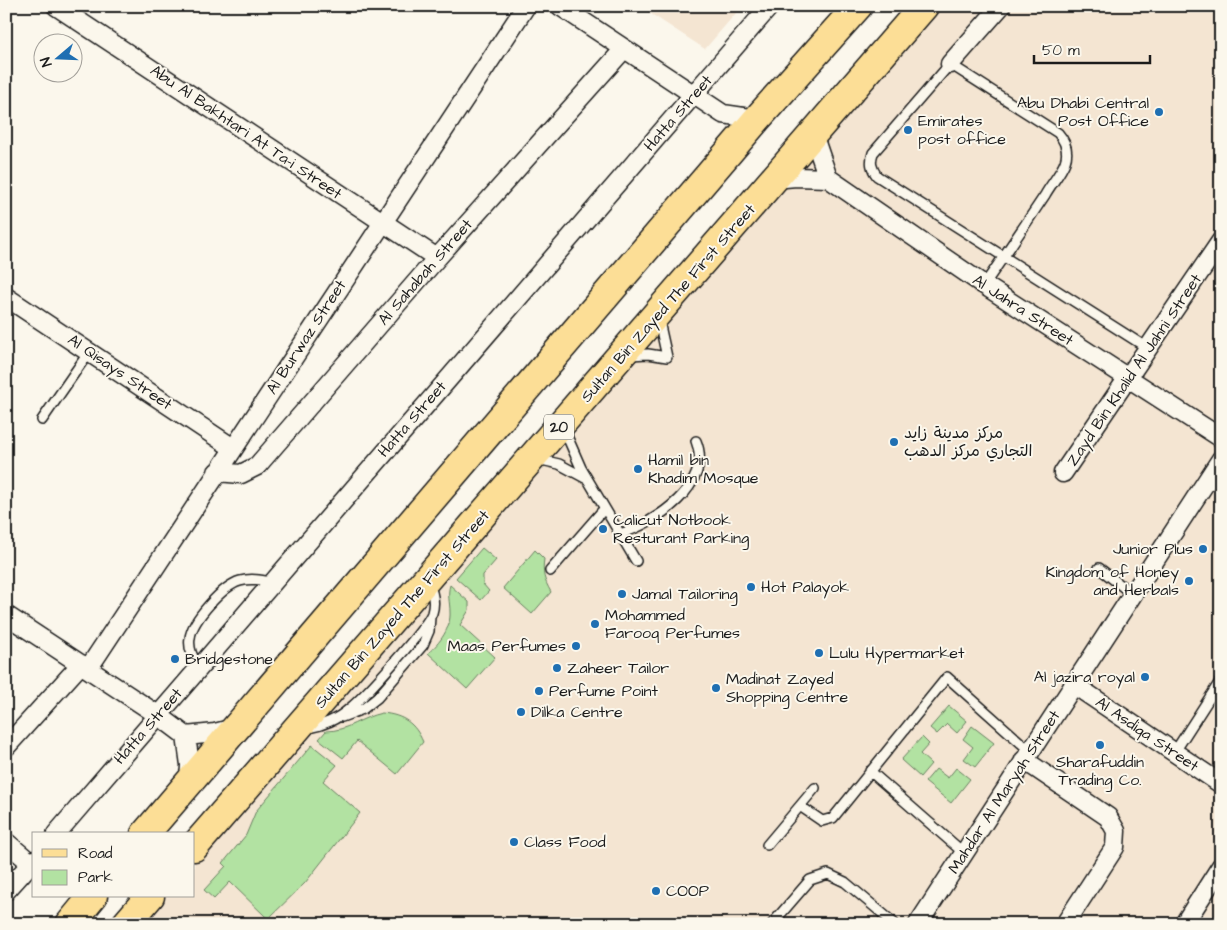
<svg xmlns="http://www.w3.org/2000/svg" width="1227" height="930" font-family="'Architects Daughter','Playpen Sans Arabic',sans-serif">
  <rect width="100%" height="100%" fill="#fbf7ec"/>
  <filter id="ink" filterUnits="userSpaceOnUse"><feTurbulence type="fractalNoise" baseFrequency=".02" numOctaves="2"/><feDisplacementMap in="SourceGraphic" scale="10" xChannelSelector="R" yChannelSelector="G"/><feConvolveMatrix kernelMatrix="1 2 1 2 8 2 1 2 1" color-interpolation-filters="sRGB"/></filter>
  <g filter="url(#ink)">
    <path fill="#f4e5d2" d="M639 6H742L705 49Z
      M935 6H1221V924H138L162 896H194V860Z"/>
    <path fill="#b2e2a2" stroke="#677f5f" d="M482 548 496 560 483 575V584L489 591 481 600 456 578Z
      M535 550 544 559C542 573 544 580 551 592L532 614 503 588Z
      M450 585 469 602V610L460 625 495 657 467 689 428 653C440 643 451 628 450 612 450 602 447 595 450 585Z
      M949 706 967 721 957 733 947 724 937 734 930 728Z
      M382 713C403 715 415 723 423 742L397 774 357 741 343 758 319 739 326 731C348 731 361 717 382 713Z
      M972 726 994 743 975 767 964 759 973 747 963 739Z
      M922 737 929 744 920 754 931 764 920 777 901 760Z
      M312 745 337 765 323 781 360 813 305 883 268 919 230 882 214 899 204 890 226 866 223 863 246 835 256 811Z
      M956 768 970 779 951 803 925 782 936 769 948 778Z"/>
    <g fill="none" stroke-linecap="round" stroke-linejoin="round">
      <g stroke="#1c1c1c" stroke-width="12">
        <path id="service" d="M984 285C1005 255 1025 225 1045 195 1051 184 1061 173 1065 162 1069 151 1065 141 1058 133L950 64 873 153C870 162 871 168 877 176L1149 349
          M659 321 667 357
          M630 355 648 354 667 357
          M42 420 89 352
          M563 427 581 468 636 561
          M537 459 559 464 585 478
          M619 534C655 524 714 484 696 441
          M1099 568 1132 594
          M550 571 604 509
          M199 667C193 658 188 649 190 638 192 620 223 586 240 581 251 578 261 580 271 582
          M342 717 363 709 377 698 423 645 429 631 430 617
          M308 728C322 726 338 719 349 709 365 696 426 629 432 613 435 603 433 592 428 583
          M1174 753 1221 680
          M870 771 965 854
          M800 806 822 821 833 818 947 677 1030 751
          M767 845 815 788
          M772 924 810 880 828 874 845 882 895 924"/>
      </g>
      <g stroke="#1c1c1c" stroke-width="21">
        <path id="minor" d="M56 6 437 258
          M560 6 723 114 757 119
          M950 64 1001 6
          M813 134 828 178 984 285 1221 438
          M774 179 796 177 828 178
          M6 297 233 448
          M217 472 241 474 257 466 437 258 624 49
          M1063 473 1221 241
          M6 615 158 715 186 736 190 765 189 782
          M88 669 526 6
          M1073 684 1221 784
          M186 736 215 733 234 728
          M6 747 81 664
          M1024 760 1108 817 1116 831 1115 847 1065 924
          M56 834 770 6
          M6 842 31 863
          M6 891 34 860
          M918 924 1221 459
          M1184 924 1221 866"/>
      </g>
      <g stroke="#1c1c1c" stroke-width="31">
        <path id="primary" d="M145 834 757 119 858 6
          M194 847 924 6
          M70 924 93 896
          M126 924 150 896"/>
      </g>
      <use href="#service" stroke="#fbf7ec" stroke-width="9"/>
      <use href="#minor" stroke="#fbf7ec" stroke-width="18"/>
      <use href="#primary" stroke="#fcde96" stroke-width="28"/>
    </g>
  </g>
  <g fill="#1f6fb2" stroke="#fbf7ec" stroke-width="2">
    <circle cx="1159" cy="112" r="5"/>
    <circle cx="908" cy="130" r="5"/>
    <circle cx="894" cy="442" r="5"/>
    <circle cx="638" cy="469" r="5"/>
    <circle cx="603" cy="529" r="5"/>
    <circle cx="1203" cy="549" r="5"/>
    <circle cx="1189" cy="581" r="5"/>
    <circle cx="751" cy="587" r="5"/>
    <circle cx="622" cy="594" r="5"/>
    <circle cx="595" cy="624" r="5"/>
    <circle cx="576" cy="646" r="5"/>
    <circle cx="819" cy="653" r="5"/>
    <circle cx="175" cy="659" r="5"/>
    <circle cx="557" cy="668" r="5"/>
    <circle cx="1145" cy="677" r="5"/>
    <circle cx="716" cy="688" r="5"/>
    <circle cx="539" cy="691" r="5"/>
    <circle cx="521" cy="712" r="5"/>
    <circle cx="1100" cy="745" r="5"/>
    <circle cx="514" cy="842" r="5"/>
    <circle cx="656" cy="891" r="5"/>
  </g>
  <g text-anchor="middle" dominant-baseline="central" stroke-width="4" stroke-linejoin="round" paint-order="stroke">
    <rect fill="#fbf7ec" stroke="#5f5e5a" stroke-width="1" x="544" y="414.5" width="30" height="25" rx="4"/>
    <g font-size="15" font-weight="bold" fill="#1c1c1c">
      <text x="559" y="427">20</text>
    </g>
    <g font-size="16" fill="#1c1c1c" stroke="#fbf7ec" text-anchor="start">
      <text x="1149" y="103" text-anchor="end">Abu Dhabi Central<tspan x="1149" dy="18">Post Office</tspan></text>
      <text x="918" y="121">Emirates<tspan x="918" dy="18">post office</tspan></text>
      <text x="904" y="433">مركز مدينة زايد<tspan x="904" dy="18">التجاري مركز الدهب</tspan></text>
      <text x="648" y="460">Hamil bin<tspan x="648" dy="18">Khadim Mosque</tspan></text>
      <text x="613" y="520">Calicut Notbook<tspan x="613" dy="18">Resturant Parking</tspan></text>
      <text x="1193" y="549" text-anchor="end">Junior Plus</text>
      <text x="1179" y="572" text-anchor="end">Kingdom of Honey<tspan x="1179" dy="18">and Herbals</tspan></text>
      <text x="761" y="587">Hot Palayok</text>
      <text x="632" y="594">Jamal Tailoring</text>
      <text x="605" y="615">Mohammed<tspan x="605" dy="18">Farooq Perfumes</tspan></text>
      <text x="566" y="646" text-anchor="end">Maas Perfumes</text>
      <text x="829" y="653">Lulu Hypermarket</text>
      <text x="185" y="659">Bridgestone</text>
      <text x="567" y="668">Zaheer Tailor</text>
      <text x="1135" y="677" text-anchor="end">Al jazira royal</text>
      <text x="726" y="679">Madinat Zayed<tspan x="726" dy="18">Shopping Centre</tspan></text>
      <text x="549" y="691">Perfume Point</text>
      <text x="531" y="712">Dilka Centre</text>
      <text x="1100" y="762" text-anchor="middle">Sharafuddin<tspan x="1100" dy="18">Trading Co.</tspan></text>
      <text x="524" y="842">Class Food</text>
      <text x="666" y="891">COOP</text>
    </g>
    <g font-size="16" fill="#1c1c1c" stroke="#fbf7ec">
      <text transform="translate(678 113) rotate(-49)">Hatta Street</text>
      <text transform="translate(246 132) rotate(34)">Abu Al Bakhtari At Ta-i Street</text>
      <text transform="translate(425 272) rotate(-49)">Al Sahabah Street</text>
      <text transform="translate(668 303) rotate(-49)">Sultan Bin Zayed The First Street</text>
      <text transform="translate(1023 310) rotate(33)">Al Jahra Street</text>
      <text transform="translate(306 337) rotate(-57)">Al Burwaz Street</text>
      <text transform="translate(1134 370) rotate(-56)">Zayd Bin Khalid Al Jahni Street</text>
      <text transform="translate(120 372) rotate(34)">Al Qisays Street</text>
      <text transform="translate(412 419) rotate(-49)">Hatta Street</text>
      <text transform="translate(402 609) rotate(-49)">Sultan Bin Zayed The First Street</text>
      <text transform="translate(148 726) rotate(-49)">Hatta Street</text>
      <text transform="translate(1147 734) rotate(34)">Al Asdiqa Street</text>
      <text transform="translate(1004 792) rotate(-57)">Mahdar Al Maryah Street</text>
    </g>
  </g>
  <rect width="1227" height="930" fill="none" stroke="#fbf7ec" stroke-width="25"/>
  <rect x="12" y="12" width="1202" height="905" fill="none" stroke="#1c1c1c" stroke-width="2" filter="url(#ink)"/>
  <rect x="32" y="832" width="162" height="65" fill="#fbf7ec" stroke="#a29f99"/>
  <rect x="42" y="849" width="25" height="8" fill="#fcde96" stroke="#a29f99"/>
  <text x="78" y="858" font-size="15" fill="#1c1c1c">Road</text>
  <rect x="42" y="870" width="25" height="15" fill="#b2e2a2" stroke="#a29f99"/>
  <text x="78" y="882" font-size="15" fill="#1c1c1c">Park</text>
  <g transform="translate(58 58) rotate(251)"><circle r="24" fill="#fbf7ec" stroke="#a29f99"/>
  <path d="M0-4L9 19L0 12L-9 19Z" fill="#1f6fb2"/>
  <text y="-8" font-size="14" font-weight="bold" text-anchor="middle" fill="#1c1c1c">N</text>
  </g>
  <path d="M1034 55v8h116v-8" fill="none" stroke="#1c1c1c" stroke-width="2.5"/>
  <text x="1042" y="55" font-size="15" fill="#1c1c1c" stroke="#fbf7ec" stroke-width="4" paint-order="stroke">50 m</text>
</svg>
